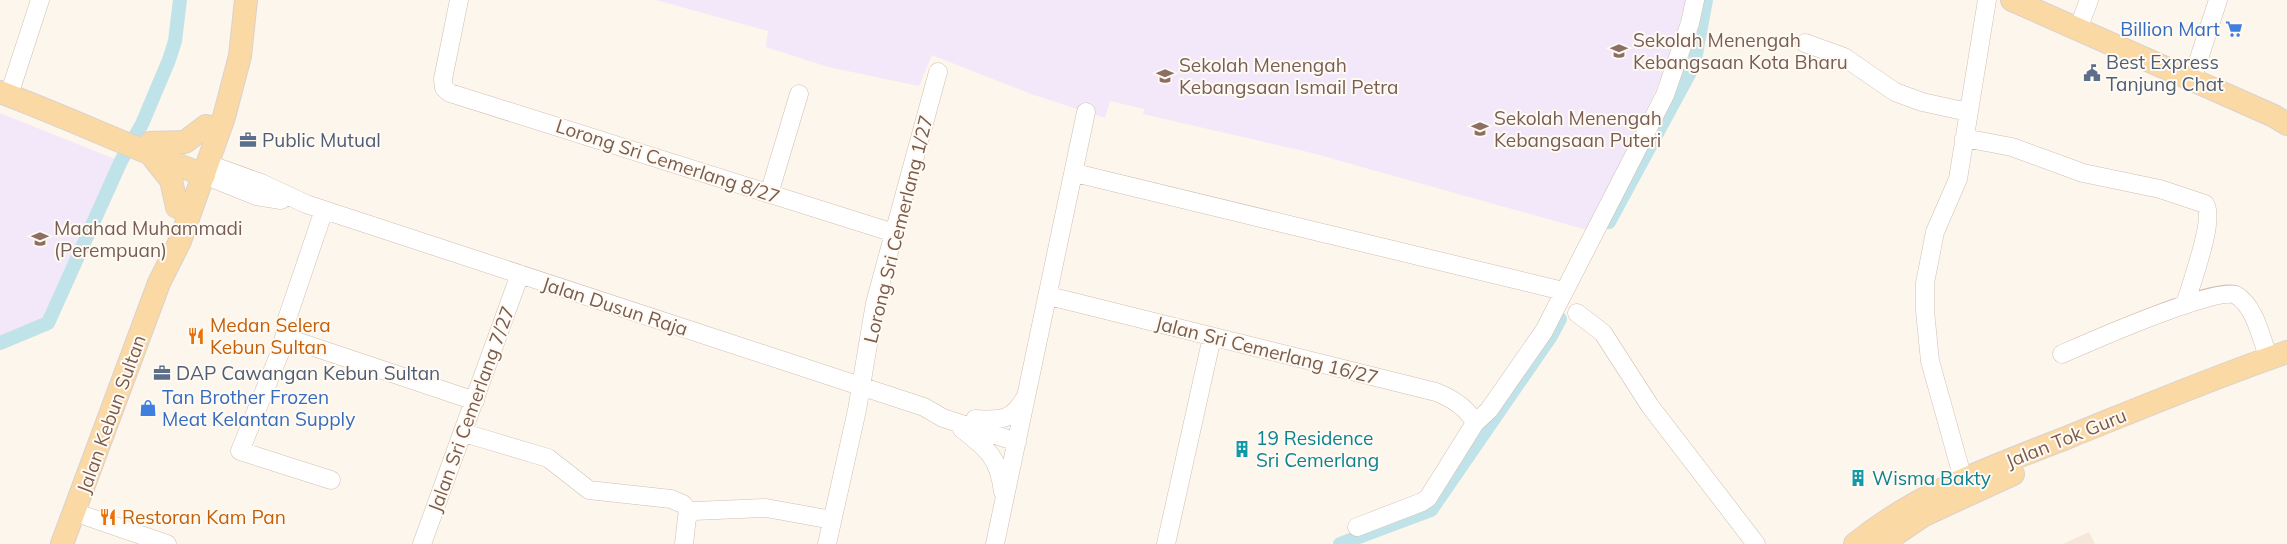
<svg xmlns="http://www.w3.org/2000/svg" width="2287" height="544" font-family="Mulish,sans-serif">
  <rect width="100%" height="100%" fill="#fdf6ec"/>
  <path fill="#f5e8da" d="M2089 532 2095 544H2063Z"/>
  <path fill="#f3e8fa" d="M656 0H1690L1667 68 1587 230 1312 153 1143 114 1144 109 1110 101 1105 118 1031 94 932 55 919 86 828 67 766 47 768 31Z
    M0 113 115 159 43 318 0 337Z"/>
  <g fill="none" stroke-linecap="round" stroke-linejoin="round">
    <path stroke="#bfe3e8" stroke-width="14" d="M1609 222 1694 65 1706 0
      M0 343 48 323 121 161 142 124 169 60 175 41 180 0
      M1340 544 1431 510 1551 336 1560 319"/>
    <g stroke="#d1beb0" stroke-width="19">
      <path id="minor" d="M459 0 443 79 444 88 450 93 894 233
        M2078 29 2089 0
        M1805 43 1844 57 1895 92 1922 102 1968 112
        M2192 80 2218 0
        M9 95 40 0
        M1964 138 2012 147 2083 173 2160 189 2205 204C2216 219 2190 286 2185 305
        M208 164 261 183 306 204 924 407 943 418 1017 442
        M1075 173 1563 291
        M204 175 256 196 281 200
        M769 194 799 94
        M324 210 287 319 283 345 240 451 331 480
        M1049 296 1436 392C1451 398 1467 407 1475 423
        M1577 313 1603 333 1650 406 1756 544
        M284 337 475 401
        M2062 354C2087 343 2218 285 2236 295 2255 306 2261 338 2269 359
        M975 419C1000 420 1011 422 1025 398
        M962 429C988 449 999 458 1003 492
        M464 433 548 458 589 490 671 499 683 504 690 513
        M1963 479 1930 361 1925 311V283L1935 232 1958 179 1987 0
        M74 512 167 544
        M1357 527 1422 502 1428 498 1475 423 1489 410 1544 331 1665 95 1690 23 1695 0
        M422 544 520 274
        M684 544 687 517 694 511 766 508 832 520
        M827 544 857 410 875 303 938 72
        M995 544 1086 112
        M1166 544 1212 337"/>
    </g>
    <g stroke="#dad1cd" stroke-width="24">
      <path id="major" d="M2012 0 2274 116 2287 124
        M0 92C69 118 135 149 204 175
        M150 143 185 142 206 126
        M152 156 171 180 177 207
        M62 544 159 283 180 241 224 117 240 56 246 0
        M1855 544C1919 492 1995 466 2071 436 2143 407 2214 377 2287 352
        M1881 544 1924 515 2013 474"/>
    </g>
    <use href="#minor" stroke="#fff" stroke-width="18"/>
    <use href="#major" stroke="#fbd9a5" stroke-width="22"/>
  </g>
  <defs>
    <g id="supermarket-bare" transform="scale(1.35)"><path d="M-6-5.5h2.5l.6 2H6L4.5 2H-2.5L-4.4-4H-6ZM-1.5 3.2a1.3 1.3 0 1 0 .1 0ZM3 3.2a1.3 1.3 0 1 0 .1 0Z" fill="#3f7fe0" stroke="#fffaf3" stroke-width="2.5" paint-order="stroke"/></g>
    <g id="school-bare" transform="scale(1.35)"><path d="M0-5L7-2L0 1L-7-2ZM-4 1L0 2.5L4 1V4Q0 6-4 4Z" fill="#8d6e63" stroke="#fffaf3" stroke-width="2.5" paint-order="stroke"/></g>
    <g id="civic-bare" transform="scale(1.35)"><path d="M-.6-6.5H3V-4.5H.6V-3L4-1V1h2V6H-6V1h2V-1L-.6-3ZM-1.2 2.5V6h2.4V2.5Z" fill="#5c6f8a" stroke="#fffaf3" stroke-width="2.5" paint-order="stroke"/></g>
    <g id="office-bare" transform="scale(1.35)"><path d="M-6-3h4V-5.5h4V-3h4V5H-6ZM-1-4.5V-3h2v-1.5ZM-6 0V1H6V0Z" fill="#5c6f8a" stroke="#fffaf3" stroke-width="2.5" paint-order="stroke"/></g>
    <g id="restaurant-bare" transform="scale(1.35)"><path d="M-5-6h1v4h1v-4h1v4h1v-4h1v5L-1.5 .5V6h-2V.5L-5-1ZM5-6V6H3V1.5H1.5Q1.5-4 5-6Z" fill="#e8710a" stroke="#fffaf3" stroke-width="2.5" paint-order="stroke"/></g>
    <g id="shop-bare" transform="scale(1.35)"><path d="M-5-2.5h2.3a2.7 3.5 0 0 1 5.4 0H5L5.5 6h-11ZM-1.5-2.5h3a1.5 2.3 0 0 0-3 0Z" fill="#3f7fe0" stroke="#fffaf3" stroke-width="2.5" paint-order="stroke"/></g>
    <g id="building-bare" transform="scale(1.35)"><path d="M-4-6H4V6H1V3H-1V6H-4ZM-2.5-4.3h1.7v1.8h-1.7ZM.8-4.3h1.7v1.8H.8ZM-2.5-1h1.7V.8h-1.7ZM.8-1h1.7V.8H.8Z" fill="#0f9aa8" stroke="#fffaf3" stroke-width="2.5" paint-order="stroke"/></g>
  </defs>
  <g fill-rule="evenodd">
    <use href="#supermarket-bare" x="2234" y="29"/>
    <use href="#school-bare" x="1619" y="51"/>
    <use href="#civic-bare" x="2092" y="73"/>
    <use href="#school-bare" x="1165" y="76"/>
    <use href="#school-bare" x="1480" y="129"/>
    <use href="#office-bare" x="248" y="140"/>
    <use href="#school-bare" x="40" y="239"/>
    <use href="#restaurant-bare" x="196" y="336"/>
    <use href="#office-bare" x="162" y="373"/>
    <use href="#shop-bare" x="148" y="408"/>
    <use href="#building-bare" x="1242" y="449"/>
    <use href="#building-bare" x="1858" y="478"/>
    <use href="#restaurant-bare" x="108" y="517"/>
  </g>
  <g text-anchor="middle" dominant-baseline="central" stroke-width="4" stroke-linejoin="round" paint-order="stroke">
    <g font-size="19" fill="#366cbe" stroke="#fffaf3" text-anchor="end">
      <text x="2220" y="29">Billion Mart</text>
      <text x="162" y="397" text-anchor="start">Tan Brother Frozen<tspan x="162" dy="22">Meat Kelantan Supply</tspan></text>
    </g>
    <g font-size="19" fill="#785e54" stroke="#fffaf3" text-anchor="start">
      <text x="1633" y="40">Sekolah Menengah<tspan x="1633" dy="22">Kebangsaan Kota Bharu</tspan></text>
      <text x="1179" y="65">Sekolah Menengah<tspan x="1179" dy="22">Kebangsaan Ismail Petra</tspan></text>
      <text x="1494" y="118">Sekolah Menengah<tspan x="1494" dy="22">Kebangsaan Puteri</tspan></text>
      <text x="54" y="228">Maahad Muhammadi<tspan x="54" dy="22">(Perempuan)</tspan></text>
    </g>
    <g font-size="19" fill="#4e5e75" stroke="#fffaf3" text-anchor="start">
      <text x="2106" y="62">Best Express<tspan x="2106" dy="22">Tanjung Chat</tspan></text>
      <text x="262" y="140">Public Mutual</text>
      <text x="176" y="373">DAP Cawangan Kebun Sultan</text>
    </g>
    <g font-size="19" fill="#7a5c4d" stroke="#fffaf3">
      <text transform="translate(668 161) rotate(18)">Lorong Sri Cemerlang 8/27</text>
      <text transform="translate(898 229) rotate(-76)">Lorong Sri Cemerlang 1/27</text>
      <text transform="translate(615 306) rotate(18)">Jalan Dusun Raja</text>
      <text transform="translate(1267 350) rotate(14)">Jalan Sri Cemerlang 16/27</text>
      <text transform="translate(471 409) rotate(-70)">Jalan Sri Cemerlang 7/27</text>
      <text transform="translate(111 414) rotate(-70)">Jalan Kebun Sultan</text>
      <text transform="translate(2066 438) rotate(-22)">Jalan Tok Guru</text>
    </g>
    <g font-size="19" fill="#c56008" stroke="#fffaf3" text-anchor="start">
      <text x="210" y="325">Medan Selera<tspan x="210" dy="22">Kebun Sultan</tspan></text>
      <text x="122" y="517">Restoran Kam Pan</text>
    </g>
    <g font-size="19" fill="#0d838f" stroke="#fffaf3" text-anchor="start">
      <text x="1256" y="438">19 Residence<tspan x="1256" dy="22">Sri Cemerlang</tspan></text>
      <text x="1872" y="478">Wisma Bakty</text>
    </g>
  </g>
</svg>
